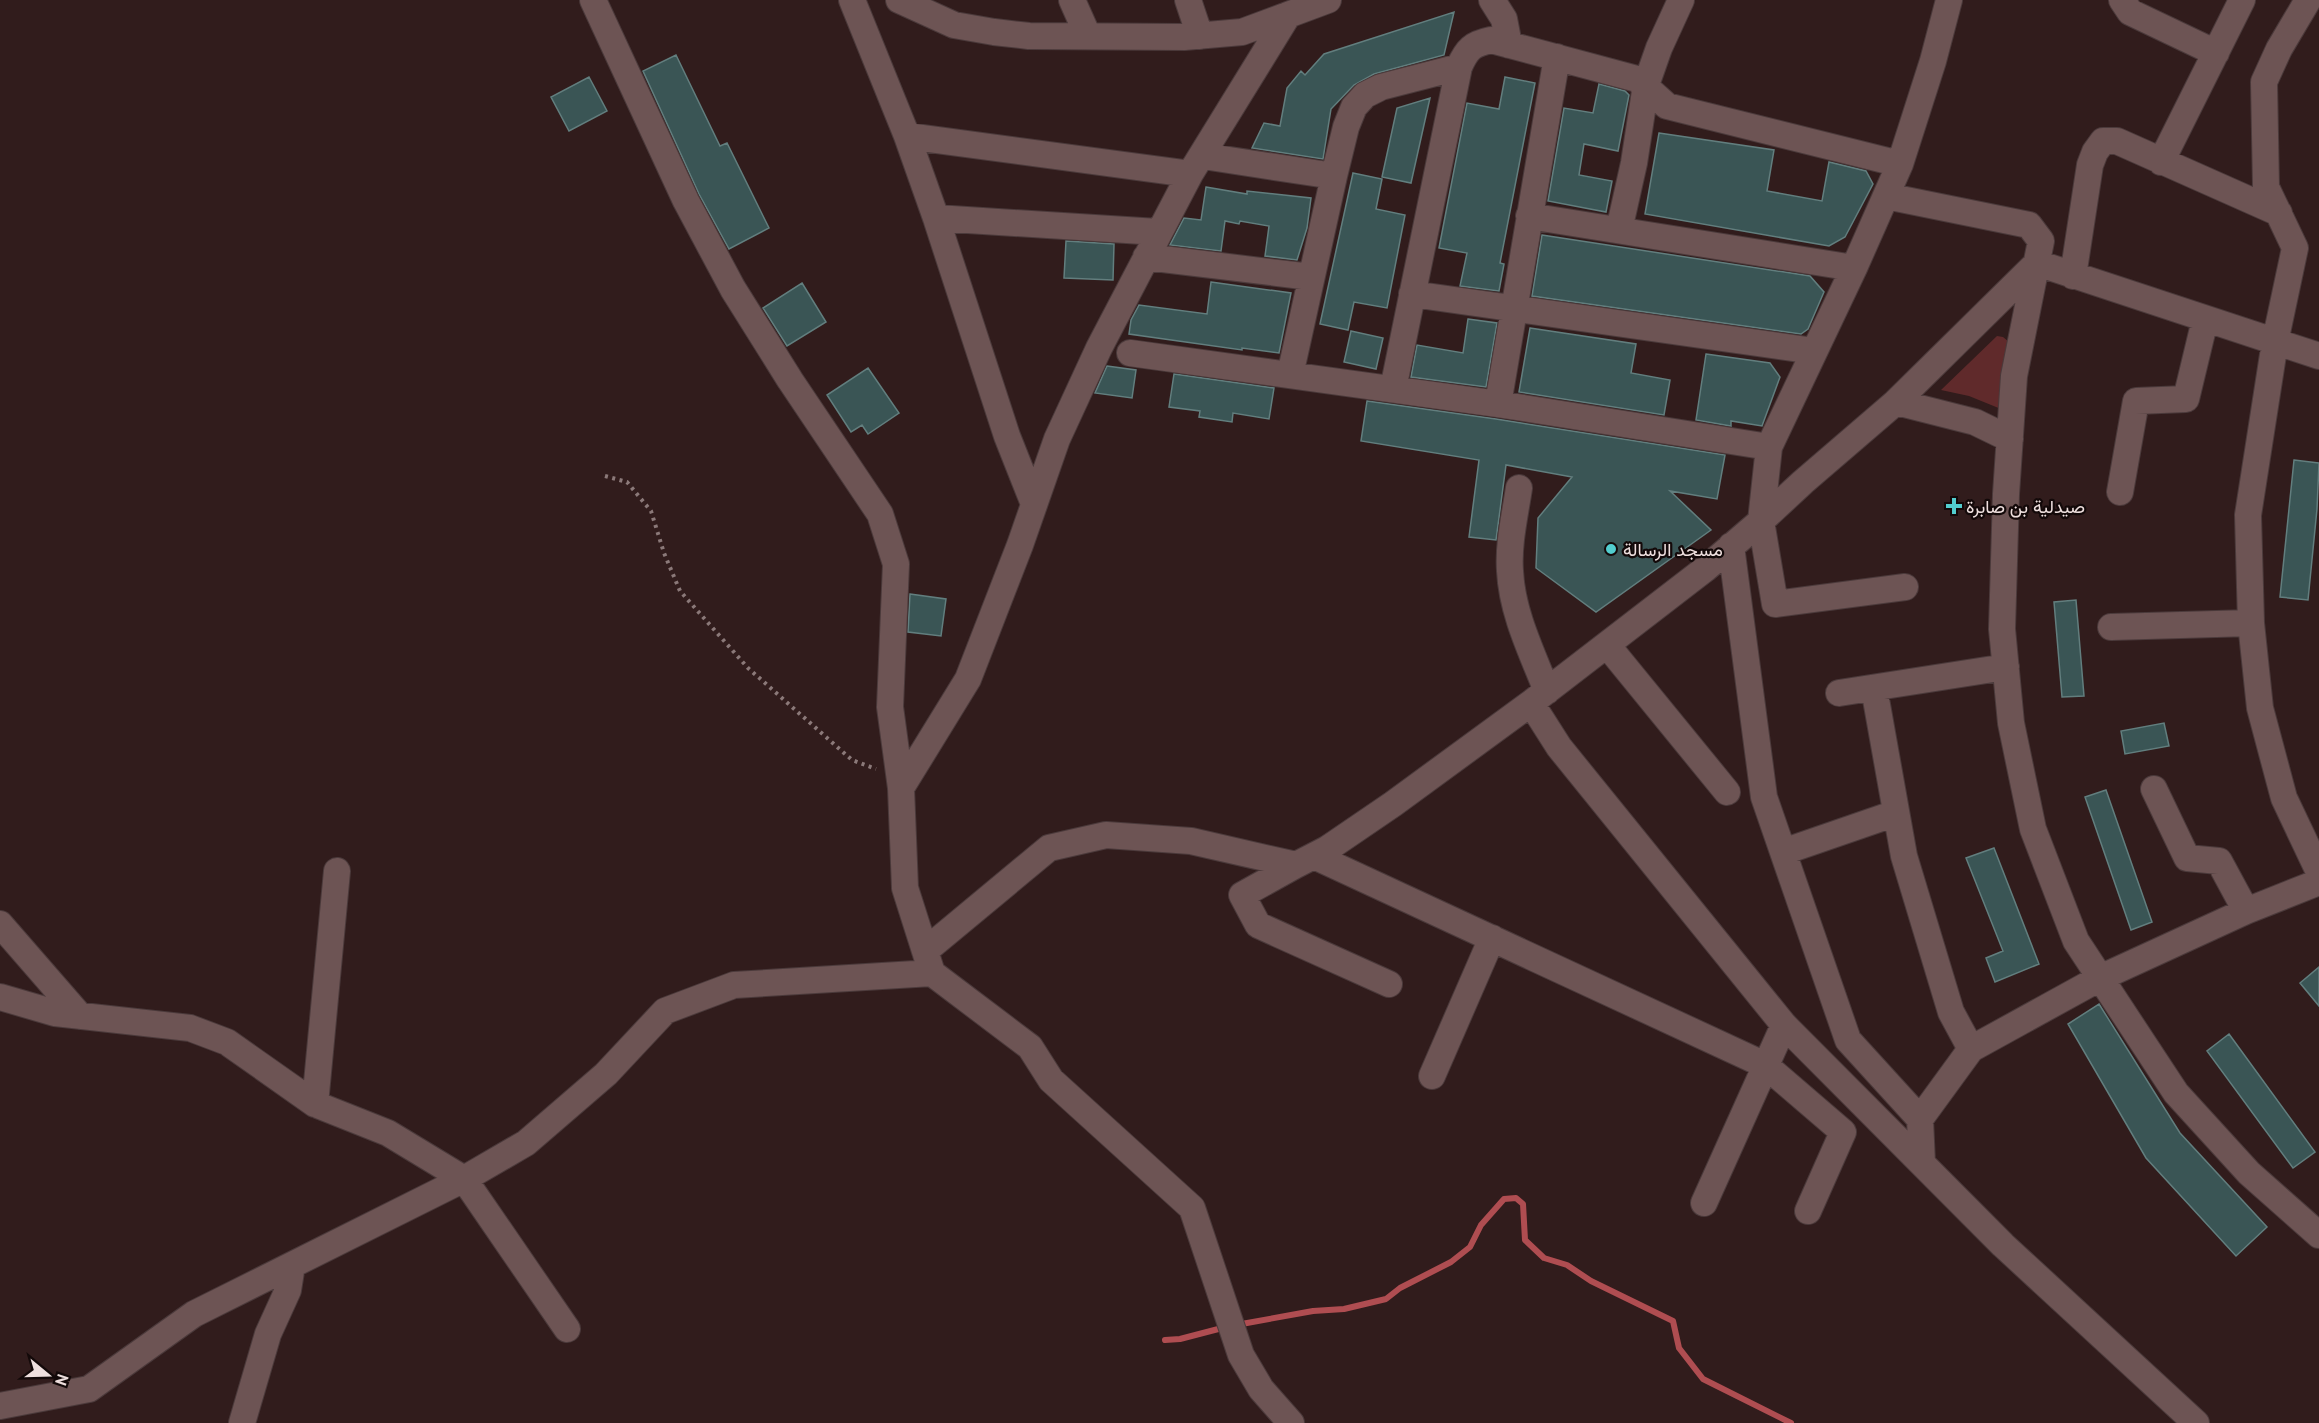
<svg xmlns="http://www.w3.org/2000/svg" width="2319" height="1423" font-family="'PT Sans',Vazirmatn,sans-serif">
  <rect width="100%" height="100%" fill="#311c1c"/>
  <path fill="#602a2b" d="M1997 336 2003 337 2009 342 2001 409 1969 396 1941 390Z"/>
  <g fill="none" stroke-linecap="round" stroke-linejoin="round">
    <path stroke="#af4d51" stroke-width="6" d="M1236 1325 1313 1311 1344 1309 1386 1299 1400 1288 1451 1262 1470 1247 1481 1225 1504 1199 1516 1198 1523 1204 1525 1240 1544 1258 1567 1265 1591 1281 1673 1321 1679 1348 1703 1379 1791 1423
      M1165 1340 1180 1339 1226 1327"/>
  </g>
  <path fill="#3a5555" stroke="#627e7e" stroke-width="1.5" d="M1454 12 1444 55 1374 74 1354 85 1331 109 1323 159 1252 148 1264 123 1280 126 1287 88 1301 71 1305 75 1324 54Z
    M676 55 720 146 727 143 769 228 729 249 699 194 643 71Z
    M589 77 607 111 569 131 551 97Z
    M1505 77 1535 83 1500 263 1504 264 1499 291 1460 286 1467 253 1439 248 1467 103 1499 109Z
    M1599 84 1625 91 1629 95 1618 151 1584 144 1579 175 1612 181 1606 212 1548 201 1564 108 1593 113Z
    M1430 98 1411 183 1382 177 1397 108Z
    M1659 133 1774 150 1767 191 1822 201 1829 162 1866 171 1873 184 1845 237 1829 246 1645 214Z
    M1353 173 1382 179 1376 209 1405 215 1387 308 1354 302 1348 330 1320 324Z
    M1206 187 1247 194V191L1311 198 1307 228 1297 260 1265 256 1269 226 1240 221 1239 224 1225 221 1221 251 1170 245 1184 218 1201 220Z
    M1542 235 1810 276 1824 292 1808 329 1801 334 1532 296Z
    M1066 241 1114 244 1113 280 1064 278Z
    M1211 282 1291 293 1279 353 1242 348V350L1129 334 1131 320 1139 305 1207 314Z
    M802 283 826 322 787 346 763 308Z
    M1468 319 1497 323 1486 387 1411 377 1417 345 1463 353Z
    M1530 328 1636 344 1631 373 1670 380 1664 415 1519 392Z
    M1351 331 1383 338 1376 369 1344 362Z
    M1706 354 1770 363 1780 377 1762 426 1731 421V426L1696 420Z
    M1107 366 1136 370 1132 398 1095 393Z
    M868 368 899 413 868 434 862 425 851 432 827 395Z
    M1174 374 1274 388 1269 419 1233 413 1232 422 1199 417 1200 411 1169 407Z
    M1367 401 1496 419 1725 455 1717 499 1670 491 1711 530 1596 612 1536 568 1538 518 1572 477 1506 465 1496 540 1469 537 1479 460 1361 441Z
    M2294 460 2319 463 2317 509 2308 600 2280 597Z
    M910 594 946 599 941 636 908 632Z
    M2076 600 2084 696 2062 697 2054 602Z
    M2164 723 2169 746 2125 754 2121 731Z
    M2106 790 2152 922 2131 930 2085 797Z
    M1994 848 2039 964 1995 982 1986 958 2003 951 1966 858Z
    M2319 967V1006L2300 983Z
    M2099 1004 2180 1133 2267 1227 2236 1256 2146 1158 2068 1024Z
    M2229 1034 2315 1152 2293 1168 2207 1051Z"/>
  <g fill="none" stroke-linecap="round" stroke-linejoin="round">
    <g stroke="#4b3a3b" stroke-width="28">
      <path id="minor" d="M593 0 686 201 733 289 790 380 880 514 896 564 890 707 901 788 905 888 932 973 1030 1047 1051 1080 1192 1208 1241 1355 1261 1389 1291 1423
        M852 0 907 136 936 218 1007 436 1034 504
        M899 0 954 25 994 32 1029 36 1184 37 1242 32 1328 0
        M1072 0 1088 36
        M1188 0 1200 36
        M1492 0 1504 19 1509 45
        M2122 0 2130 12 2216 53
        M2308 0 2279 49 2264 82 2266 187 2295 248 2275 342 2248 515 2251 623 2260 708 2284 798 2319 872
        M907 136 1190 174
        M1203 156 1334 176
        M2161 162 2242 0
        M1886 196 2029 225 2041 241 2014 376 2006 494 2002 629 2011 723 2033 829 2076 941 2176 1093 2249 1173 2319 1235
        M1529 216 1854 268
        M936 218 1158 232
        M1619 230 1634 163 1646 85 1659 48 1681 0
        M1146 257 1311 277
        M2073 276 2090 165 2095 152 2103 141H2117L2279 213
        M1412 294 1814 351
        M1130 353 1498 404 1769 447
        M1290 375 1334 176 1346 127 1354 107 1365 95 1381 87 1459 67
        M1393 389 1459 67C1467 49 1472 44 1491 40L1637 79 1667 106 1900 164
        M1896 402 1975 422 2010 439
        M1498 404 1557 57
        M1519 488C1515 515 1508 544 1510 571 1512 613 1532 653 1547 691
        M2120 492 2136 401 2186 399 2205 320
        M1731 546 1764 797 1848 1040 1920 1119 1922 1163
        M1905 587 1775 604 1761 521 1769 447 1854 268 1900 164 1933 61 1949 0
        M2111 627 2251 623
        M1607 645 1727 792
        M1874 688 1904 856 1951 1012 1971 1049
        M1839 693 2006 667
        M901 788 968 679 1020 545 1057 439 1099 348 1190 174 1288 15
        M2154 789 2187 858 2219 861 2246 911
        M1783 852 1896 813
        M1314 856 1765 1065 1843 1132 1808 1211
        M1296 865 1242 895 1258 925 1389 984
        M0 924 80 1016
        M925 951 1049 848 1106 835 1191 841 1296 865 1327 849 1393 804 1531 703
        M0 997 55 1013 190 1028 227 1042 315 1104 388 1133 464 1179 567 1329
        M1432 1076 1492 938
        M315 1104 337 871
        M1920 1119 1971 1049 2100 978 2246 911 2319 882
        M1704 1203 1784 1025
        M0 1406 89 1389 194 1314 464 1179 526 1143 606 1074 665 1011 734 985 932 973
        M242 1423 268 1334 288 1290 292 1265
        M2196 1423 2003 1245 1784 1025 1559 747 1531 703 1705 569 1761 521 1803 482 1896 402 2037 263 2319 356"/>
    </g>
    <path stroke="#8b7979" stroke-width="4" stroke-dasharray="3 4.5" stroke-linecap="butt" d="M605 476 627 482 651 511 664 553 680 591 748 668 852 760 876 769"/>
    <use href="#minor" stroke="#6d5454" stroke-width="26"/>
  </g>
  <g fill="#52cdce" stroke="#130909" stroke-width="2">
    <path d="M1951 497h6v6h6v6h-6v6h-6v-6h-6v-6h6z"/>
    <circle cx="1611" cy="549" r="6"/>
  </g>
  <g text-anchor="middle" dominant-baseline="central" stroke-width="4.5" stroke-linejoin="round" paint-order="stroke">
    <g font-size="18" fill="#eedfde" stroke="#130909" text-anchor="start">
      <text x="1966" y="506">صيدلية بن صابرة</text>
      <text x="1623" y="549">مسجد الرسالة</text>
    </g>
  </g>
  <g transform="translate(48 1375) rotate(109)" stroke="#130909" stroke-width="4.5" paint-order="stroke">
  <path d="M0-4.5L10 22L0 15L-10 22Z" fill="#eedfde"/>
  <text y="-9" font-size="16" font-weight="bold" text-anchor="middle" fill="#eedfde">N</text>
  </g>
</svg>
